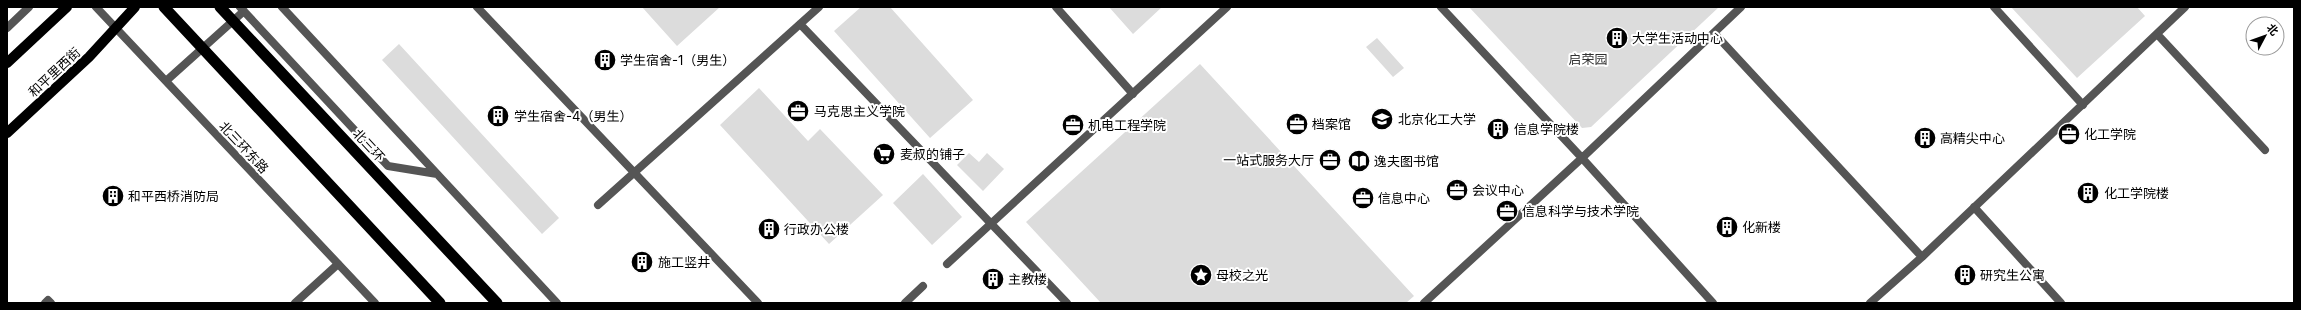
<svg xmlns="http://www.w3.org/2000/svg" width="2301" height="310" font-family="Inter,'Noto Sans SC',sans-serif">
  <rect width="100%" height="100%" fill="#fff"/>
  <path fill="#dcdcdc" d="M642 7H720L677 46Z
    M861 7H890L973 100 930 138 834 31Z
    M1109 7H1162L1133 34Z
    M1469 7H1719L1591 127 1582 128Z
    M2011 7H2137L2145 16 2077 78Z
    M1377 38 1404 68 1393 77 1366 47Z
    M399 44 559 218 542 234 382 60Z
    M1200 64 1414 296 1406 303H1101L1026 222Z
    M759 88 808 141 820 129 883 195 829 244 720 125Z
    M969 153 979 162 987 153 1004 169 983 191 957 165Z
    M923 174 962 217 932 245 893 203Z"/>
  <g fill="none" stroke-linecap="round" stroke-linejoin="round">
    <path stroke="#555" stroke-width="8" d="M477 7 758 303
      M1056 7 1133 94
      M1441 7 1582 158 1713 303
      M1994 7 2083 105
      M800 24 1067 303
      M1714 33 1922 257
      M2157 34 2265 150
      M598 205 819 7
      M1974 207 2061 303
      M947 264 1227 7
      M905 303 923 286
      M1424 303 1582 158 1741 7
      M1870 303 1922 257 2185 7"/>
    <path stroke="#555" stroke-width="8" d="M45 303 48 300 51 303
      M295 303 338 264"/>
    <path stroke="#555" stroke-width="8" d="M96 7 375 303
      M240 7 388 166 437 174
      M282 7 557 303
      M7 28 29 7
      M166 81 244 11"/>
    <path stroke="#000" stroke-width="10" d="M7 63 67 7
      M7 133 89 57 135 7"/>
    <path stroke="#000" stroke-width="11" d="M164 7 440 303
      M220 7 497 303"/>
  </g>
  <defs>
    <g id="building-disc" transform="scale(1.15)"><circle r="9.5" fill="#000" stroke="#fff"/><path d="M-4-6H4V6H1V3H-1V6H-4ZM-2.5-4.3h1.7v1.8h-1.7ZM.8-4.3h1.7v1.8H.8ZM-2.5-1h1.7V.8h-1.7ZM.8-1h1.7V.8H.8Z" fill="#fff"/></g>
    <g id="office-disc" transform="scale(1.15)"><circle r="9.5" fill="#000" stroke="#fff"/><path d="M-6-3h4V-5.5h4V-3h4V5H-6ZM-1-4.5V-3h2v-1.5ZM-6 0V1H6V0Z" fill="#fff"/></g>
    <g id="university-disc" transform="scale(1.15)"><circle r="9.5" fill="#000" stroke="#fff"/><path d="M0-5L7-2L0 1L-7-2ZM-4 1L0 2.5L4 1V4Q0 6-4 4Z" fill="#fff"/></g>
    <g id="supermarket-disc" transform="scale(1.15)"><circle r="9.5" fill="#000" stroke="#fff"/><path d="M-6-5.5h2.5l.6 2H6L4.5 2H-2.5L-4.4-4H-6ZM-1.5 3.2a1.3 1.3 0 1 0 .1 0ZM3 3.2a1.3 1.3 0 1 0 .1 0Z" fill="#fff"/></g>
    <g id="library-disc" transform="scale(1.15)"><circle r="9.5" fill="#000" stroke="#fff"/><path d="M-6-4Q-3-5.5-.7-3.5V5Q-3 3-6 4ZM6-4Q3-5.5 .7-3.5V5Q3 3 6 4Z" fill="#fff"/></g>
    <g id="sight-disc" transform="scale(1.15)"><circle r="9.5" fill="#000" stroke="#fff"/><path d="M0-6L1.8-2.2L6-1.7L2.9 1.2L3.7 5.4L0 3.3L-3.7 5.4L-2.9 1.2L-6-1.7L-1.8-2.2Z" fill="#fff"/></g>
  </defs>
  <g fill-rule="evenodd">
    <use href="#building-disc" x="1617" y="38"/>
    <use href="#building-disc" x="605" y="60"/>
    <use href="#office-disc" x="798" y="111"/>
    <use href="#building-disc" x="498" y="116"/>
    <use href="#university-disc" x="1382" y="119"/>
    <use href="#office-disc" x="1297" y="124"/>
    <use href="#office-disc" x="1073" y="125"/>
    <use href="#building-disc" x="1498" y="129"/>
    <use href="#office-disc" x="2069" y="134"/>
    <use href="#building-disc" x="1925" y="138"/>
    <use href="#supermarket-disc" x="884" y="154"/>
    <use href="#office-disc" x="1330" y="160"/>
    <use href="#library-disc" x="1359" y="161"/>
    <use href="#office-disc" x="1457" y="190"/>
    <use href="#building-disc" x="2088" y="193"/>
    <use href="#building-disc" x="113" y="196"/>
    <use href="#office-disc" x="1363" y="198"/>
    <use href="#office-disc" x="1507" y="211"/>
    <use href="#building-disc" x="1727" y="227"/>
    <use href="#building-disc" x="769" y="229"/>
    <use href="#building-disc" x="642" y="262"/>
    <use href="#sight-disc" x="1201" y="275"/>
    <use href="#building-disc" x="1965" y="275"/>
    <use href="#building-disc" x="993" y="279"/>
  </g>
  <g text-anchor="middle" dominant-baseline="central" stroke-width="4" stroke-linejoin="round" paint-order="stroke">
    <g font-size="13" fill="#000" stroke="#fff" text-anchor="start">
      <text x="1632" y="38">大学生活动中心</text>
      <text x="620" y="60">学生宿舍-1（男生）</text>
      <text x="814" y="111">马克思主义学院</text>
      <text x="514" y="116">学生宿舍-4（男生）</text>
      <text x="1398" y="119">北京化工大学</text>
      <text x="1312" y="124">档案馆</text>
      <text x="1088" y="125">机电工程学院</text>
      <text x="1514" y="129">信息学院楼</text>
      <text x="2084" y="134">化工学院</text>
      <text x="1940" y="138">高精尖中心</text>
      <text x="900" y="154">麦叔的铺子</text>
      <text x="1314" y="160" text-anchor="end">一站式服务大厅</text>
      <text x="1374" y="161">逸夫图书馆</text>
      <text x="1472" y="190">会议中心</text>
      <text x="2104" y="193">化工学院楼</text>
      <text x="128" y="196">和平西桥消防局</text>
      <text x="1378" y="198">信息中心</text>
      <text x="1522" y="211">信息科学与技术学院</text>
      <text x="1742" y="227">化新楼</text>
      <text x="784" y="229">行政办公楼</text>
      <text x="658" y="262">施工竖井</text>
      <text x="1216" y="275">母校之光</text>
      <text x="1980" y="275">研究生公寓</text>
      <text x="1008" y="279">主教楼</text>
    </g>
    <g font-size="13" fill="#333" stroke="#fff">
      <text x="1588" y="59">启荣园</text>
    </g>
    <g font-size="13" fill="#000" stroke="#fff">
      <text transform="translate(54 72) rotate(-43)">和平里西街</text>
      <text transform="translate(369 145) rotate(47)">北三环</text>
      <text transform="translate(244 147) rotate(47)">北三环东路</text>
    </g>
  </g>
  <rect width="2301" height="310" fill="none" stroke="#000000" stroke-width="16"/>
  <g transform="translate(2265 36) rotate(49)"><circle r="19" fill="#ffffff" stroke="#999999"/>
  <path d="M0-3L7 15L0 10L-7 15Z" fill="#000000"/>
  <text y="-6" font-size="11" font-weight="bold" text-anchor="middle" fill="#000000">北</text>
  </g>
</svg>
